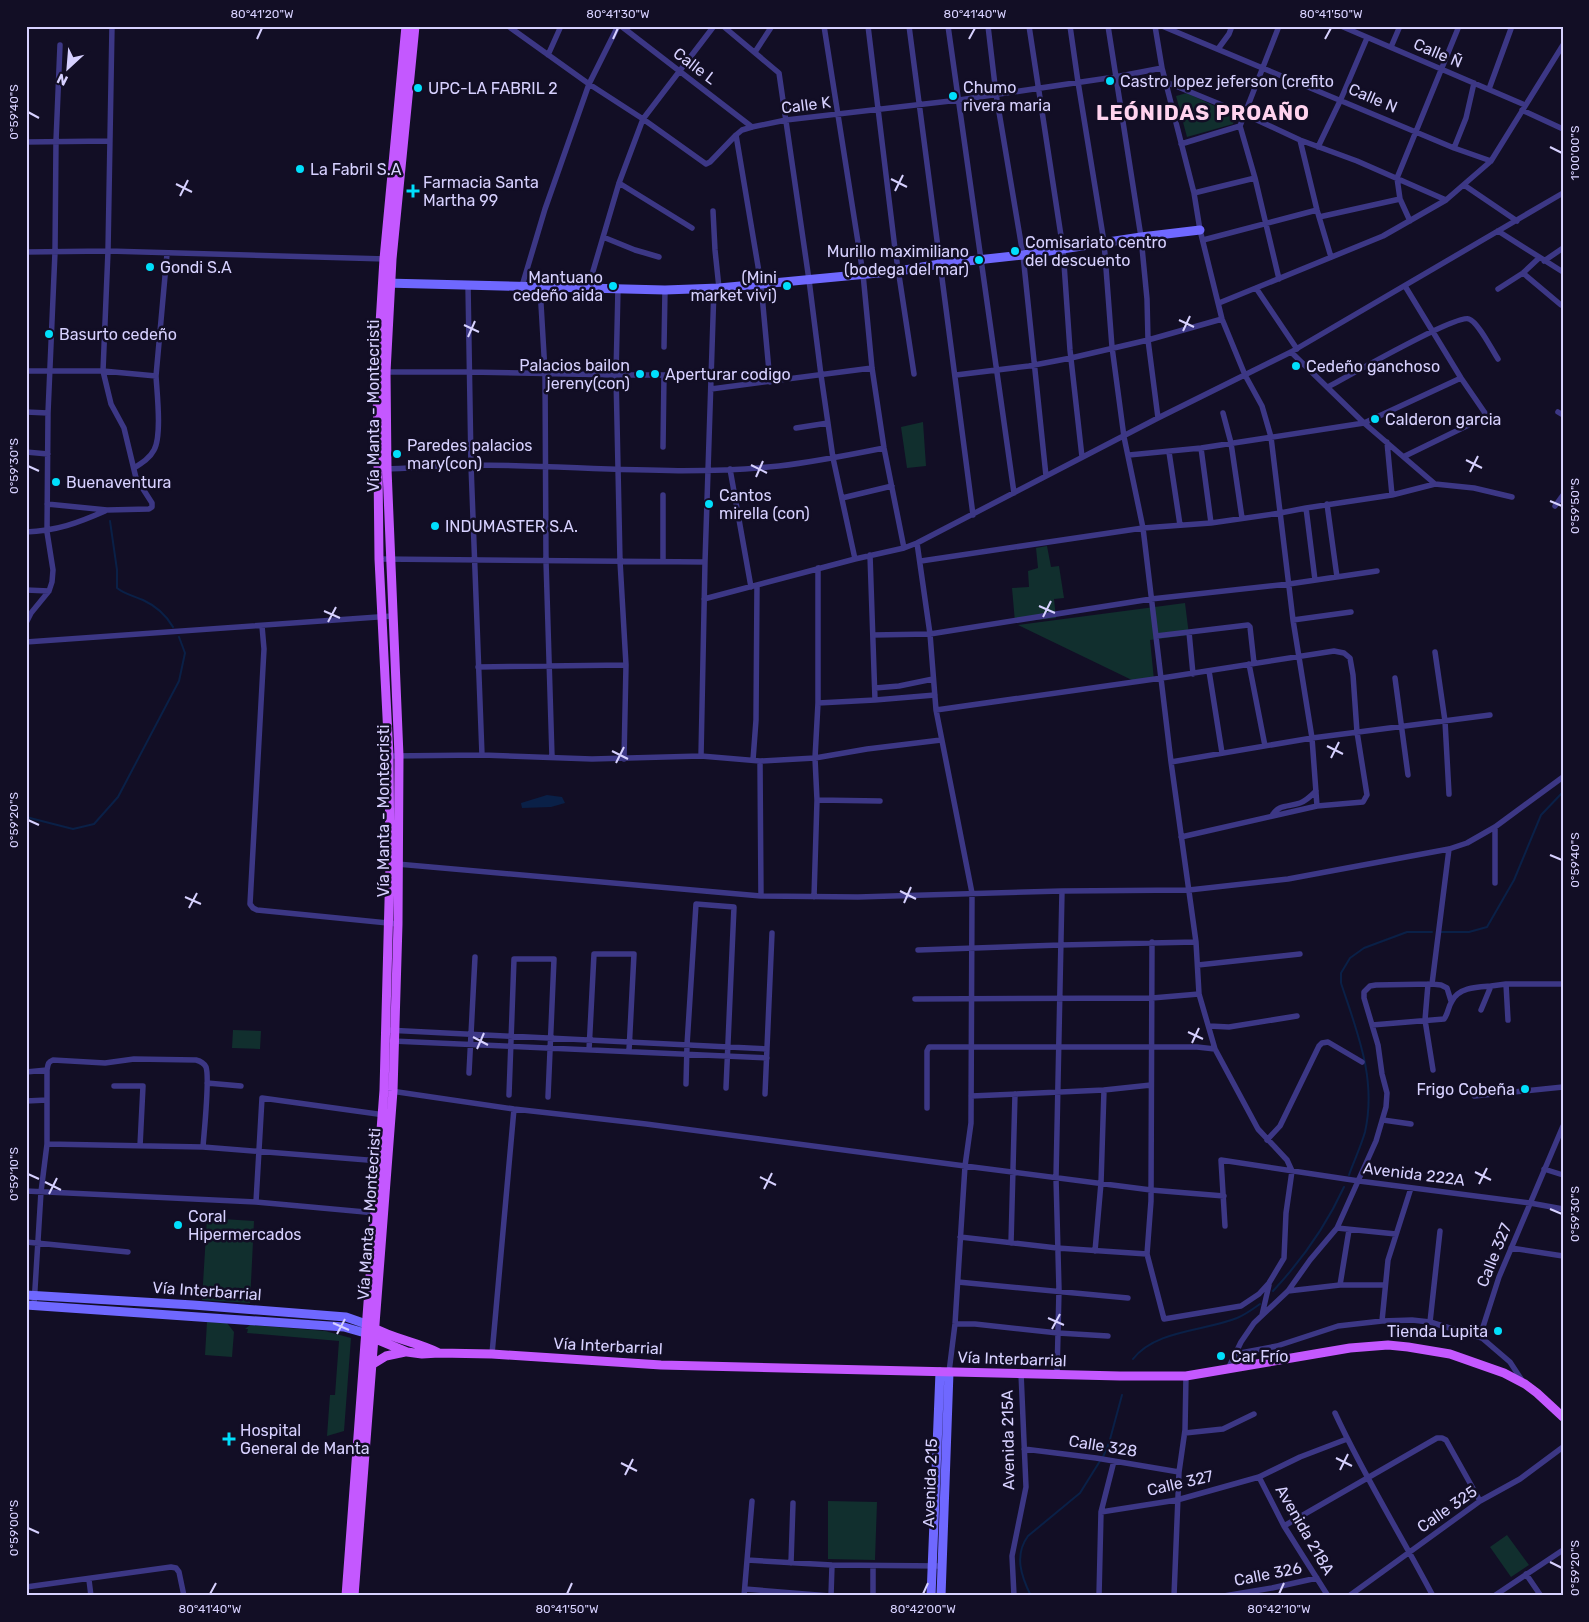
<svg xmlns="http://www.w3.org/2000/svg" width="1589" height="1622" font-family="Rubik,sans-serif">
  <rect width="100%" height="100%" fill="#120e25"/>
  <path fill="#112f2e" d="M1187 93 1236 116 1233 124 1187 137 1176 96Z
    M923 422 926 466 907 468 901 427Z
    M1047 546 1051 567 1059 566 1064 598 1054 599 1056 618 1015 622 1012 588 1029 587 1028 571 1038 568 1036 548Z
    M1185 603 1189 635 1150 640 1154 680 1136 682 1018 625Z
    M233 1030 261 1031 260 1049 232 1048Z
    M207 1218 254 1221 250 1303 202 1300Z
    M207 1322 227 1323 234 1332 232 1357 205 1355Z
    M250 1325 325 1331 351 1338 344 1431 327 1436 330 1395H335L339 1341 247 1333 248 1329H245Z
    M828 1501 877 1502 875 1560 828 1559Z
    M1507 1535 1529 1565 1511 1577 1490 1547Z"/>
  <path fill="#0a2047" d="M547 795 562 797 565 803 551 807 522 808 521 803Z"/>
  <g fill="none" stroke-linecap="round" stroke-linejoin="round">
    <path stroke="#0a2047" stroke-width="2" d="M110 521 117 570V588C124 594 134 596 143 600 156 606 166 615 173 627
      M26 817 73 829 94 824 118 797 179 681 185 653 179 637
      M1441 932H1469L1487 927 1514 880 1541 815 1563 792
      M1349 1175C1354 1161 1361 1146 1365 1132 1377 1079 1357 1032 1341 983V973L1350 958 1364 948 1407 932H1432
      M1273 1291C1302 1260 1326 1226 1344 1187
      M1133 1359C1155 1330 1205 1331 1237 1318 1245 1315 1253 1309 1260 1304
      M1103 1457 1109 1443 1122 1395
      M1031 1596C1021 1576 1014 1555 1028 1536L1080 1493 1100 1461"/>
    <path stroke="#3c3785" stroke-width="5.5" d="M508 26 589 84 643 119 706 164 710 162 736 135 742 130 752 127 786 120 959 100 1115 77 1162 68
      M621 26 752 127
      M723 26 779 73 809 280 821 375 833 458 855 559
      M824 26 863 274 872 368 884 448 904 548
      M868 26 895 249 914 374
      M909 26 973 515
      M948 26 1014 493
      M988 26 996 94 1023 255 1046 476
      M1029 26 1063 249 1070 350 1082 457
      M1070 26 1078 82 1104 242 1112 347 1124 437 1143 528 1171 762 1196 942 1199 994 1215 1049 1258 1129 1287 1160 1292 1171 1286 1213 1284 1258 1269 1283 1259 1294 1241 1306 1164 1319 1147 1254 1151 1201 1152 942
      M1108 26 1141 237 1147 299 1148 340 1158 418
      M1155 26 1162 68 1194 193 1200 230 1222 319 1245 375 1262 406 1271 437 1293 620 1312 738 1317 806
      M1162 26 1454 148 1491 161
      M1279 26 1240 126 1255 178 1279 279
      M1341 26 1525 105
      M1391 47 1400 26
      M1218 49 1229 34 1232 26
      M755 52 772 26
      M548 55 561 26
      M1166 82 1244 114 1300 140 1357 161 1446 200
      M1489 89 1512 26
      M1522 110 1563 129
      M736 135 761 284 770 382
      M1300 140 1317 210 1331 257
      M26 142 110 141
      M1181 144 1240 126
      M1318 147 1341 99 1367 38
      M1454 148 1466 118 1474 83
      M619 183 692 228
      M1464 185 1517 221
      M1194 193 1255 178
      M713 211 715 250 719 288
      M1319 217 1400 199
      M1410 221 1400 199 1397 178 1459 26
      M1498 231 1563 272
      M603 237 635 250 659 257
      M1203 240 1317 210
      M26 252 108 251 386 259
      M1544 261 1563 248
      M1523 273 1561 305
      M468 285 471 465 482 755
      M522 286 545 209 589 84 618 26
      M1405 286 1461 378 1485 413 1483 418 1405 456
      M540 287 545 372 546 561 552 757
      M588 288 619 183 643 119 714 26
      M618 288 616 375 620 561 626 665 624 759
      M1256 288 1297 349
      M1498 289 1523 273 1539 258
      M1219 303 1383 236 1446 200 1491 161 1563 45
      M664 347 665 290
      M1291 352 1364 423 1435 484
      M26 371H103L156 376C157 393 162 436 154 450 150 458 142 463 134 468
      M384 372H468L616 375H711
      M956 375 1029 366 1071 358 1148 340 1222 319
      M156 376 167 254
      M1328 387C1347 377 1456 314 1469 319 1478 322 1492 350 1498 359
      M711 389 872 368
      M26 412 48 413
      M1558 412 1563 415
      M1223 413 1231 443 1242 518
      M796 428 828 423
      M1387 442 1392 495
      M663 447 664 375
      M1201 448 1211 523
      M26 452 48 454
      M1169 452 1180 525
      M1129 455 1201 448 1364 423 1461 378
      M385 469C414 468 443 465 472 465 574 465 677 477 779 466 814 462 849 455 884 448
      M730 469 751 587
      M842 498 892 486
      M47 504 107 510 149 509 152 507V503L136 478 124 428 111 404 103 371 108 251 112 26
      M1327 504 1337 577
      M1555 506 1563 495
      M1306 508 1315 580
      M26 532C56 531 78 523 105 511
      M917 543 930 634 936 710 972 893 971 1123 965 1166 955 1324 949 1372
      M870 555 875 700
      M379 559 705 562
      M663 561V495
      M921 561 1143 528 1211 523 1280 513 1306 508 1392 495 1435 484 1474 488 1512 497
      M26 590 49 591
      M704 599 855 559 904 548 917 543 1158 418 1291 352 1563 193
      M1293 620 1351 612
      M26 623 31 613 49 591 52 582 53 570 47 532 48 413 55 252 56 141 60 45
      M262 626 264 649 250 904 253 908 257 910 398 924
      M1189 632 1193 674
      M873 635 930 634 1151 599 1289 584 1377 571
      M1156 636 1248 625 1250 627 1254 663
      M26 642 392 616
      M1435 652 1445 721 1449 794
      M1249 664 1265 746
      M478 667 626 665
      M1209 671 1222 753
      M1395 678 1408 775
      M875 688 899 686 933 679
      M818 703 875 700 935 695
      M936 710 1162 678 1334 651 1344 653 1350 658 1353 675 1357 732 1367 795 1363 802 1317 806 1181 837
      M389 756 482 755 592 759 701 756 760 761 815 758 867 749 941 740
      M701 756 705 562 714 288
      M753 760 756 720 757 585
      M760 761 761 896
      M1171 762 1312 738 1490 715
      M817 800 880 801
      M1272 816C1278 804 1289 807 1300 803 1306 801 1311 796 1316 791
      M397 864 761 896 858 897 1062 891 1189 890 1288 879 1449 849 1467 843 1495 827 1563 777
      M1495 883V827
      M814 897 817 800 815 758 818 703V568
      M918 950 1061 945 1196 942
      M1198 965 1300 954
      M1428 984 1425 1020 1433 1070
      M1432 984 1441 985 1447 988 1451 1001
      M915 999 1152 998 1199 994
      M1481 1010 1491 986 1506 984
      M1508 1020 1506 984H1563
      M1372 1025 1444 1019C1448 1014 1448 1007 1452 1001 1459 987 1478 987 1491 986
      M1209 1026 1229 1027 1297 1016
      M386 1030 767 1049
      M392 1041 767 1058
      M589 1050 594 954H634L629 1051
      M26 1072 47 1070
      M469 1073 475 957
      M207 1083 241 1086
      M686 1084 687 1045 696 904 734 907 726 1088
      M114 1086H143L140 1146
      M1104 1090 1151 1085
      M391 1091 514 1109 646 1124 965 1166 1151 1190 1224 1196
      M765 1094 772 933
      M509 1095 514 959H554L548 1097
      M971 1096 1104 1090 1101 1183 1095 1251
      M1474 1096 1563 1087
      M26 1101 47 1100
      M927 1108V1051L929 1047H1197L1215 1049
      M1383 1120 1411 1124
      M1267 1140 1280 1126 1319 1046 1322 1043 1328 1042 1362 1062
      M47 1144V1070C48 1064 48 1062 53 1060L105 1063 134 1059 196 1060C200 1061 204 1063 206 1067 210 1078 204 1132 203 1147
      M1544 1169 1563 1175
      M26 1191 256 1202 376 1213
      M256 1202 262 1098 392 1116
      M1225 1226 1221 1160 1359 1181 1530 1203 1563 1209
      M1337 1228 1396 1234
      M960 1237 1057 1248 1147 1254
      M26 1242 128 1252
      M1011 1243 1015 1094
      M1511 1248 1563 1256
      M958 1282 1128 1298
      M1340 1285 1349 1230
      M1288 1291 1340 1285H1385
      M34 1305 41 1192 47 1144 203 1147 380 1161
      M1262 1315 1269 1285
      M1382 1321 1388 1260 1411 1188
      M1430 1322 1440 1231
      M955 1324H975L1058 1333 1108 1336
      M492 1354 514 1109
      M1235 1354 1277 1346 1338 1326 1382 1321 1412 1320 1430 1322 1482 1338
      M1228 1369 1241 1342 1254 1323 1288 1291 1310 1260 1337 1228 1376 1141 1386 1107 1387 1093 1382 1074 1378 1045 1364 998V992L1370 986 1376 985 1432 984 1449 849
      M1057 1375 1059 1290 1056 1178 1062 891
      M1523 1382 1510 1362 1482 1338V1330L1499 1277 1563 1126
      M1335 1413C1364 1476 1401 1535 1433 1596
      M1185 1433 1223 1429 1254 1414
      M1024 1449 1096 1458 1179 1472
      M1259 1477 1284 1526 1328 1596
      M1101 1512 1177 1500 1259 1477 1300 1457 1347 1439
      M1284 1526 1437 1438H1442L1446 1440 1480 1501
      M747 1560 832 1565 942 1566
      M791 1563 793 1503
      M873 1566V1596
      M1526 1574 1541 1596
      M89 1580 91 1596
      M26 1587 171 1567 176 1568 179 1572 184 1596
      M745 1589 830 1596
      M744 1596 752 1501
      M831 1596 832 1565
      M1014 1596 1012 1556 1026 1487 1021 1373
      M1099 1596 1101 1512 1114 1461
      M1174 1596 1179 1472 1185 1430 1186 1376
      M1224 1596 1272 1588 1317 1578
      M1349 1596 1480 1501 1520 1479 1563 1447
      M1494 1596 1563 1550"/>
    <path stroke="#6f68ff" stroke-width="9" d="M385 283 665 290 719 288 899 271 940 264 1023 255 1141 237 1200 230
      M26 1295 193 1305 346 1317 366 1324
      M26 1305 344 1327 365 1333
      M931 1596 940 1372
      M941 1596 949 1372"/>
    <path stroke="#c458ff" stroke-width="9" d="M372 1327C393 1339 417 1342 439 1353
      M371 1337 407 1352 422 1354 439 1353 492 1354 661 1365 1120 1376H1186L1350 1348 1388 1345 1408 1347 1450 1354 1504 1373 1525 1384 1537 1393 1563 1417
      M373 1364 386 1356 405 1352
      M346 1596 384 1090 390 864 389 756 379 559 377 372 384 259 406 26
      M354 1596 393 1091 398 924 399 756 387 469 386 372 392 259 415 26"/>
  </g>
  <path fill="none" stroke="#d7d1ff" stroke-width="2" d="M257 39 262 28M613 39 618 28M969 39 975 28M1325 39 1331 28M28 112 39 118M1550 147 1562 153M891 179 907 187M176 184 192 192M895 191 903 175M180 196 188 180M1179 320 1194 327M464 325 479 332M1183 331 1190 316M468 337 475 321M1466 460 1482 468M751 465 767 473M28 466 39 471M1470 472 1478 456M756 477 763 461M1550 501 1562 506M1039 606 1055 613M324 611 340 618M1043 617 1051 601M328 622 336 607M1327 746 1343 754M612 751 628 759M1331 758 1339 742M616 763 624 747M28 820 39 825M1550 855 1562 860M900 891 916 899M185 897 201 904M904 903 911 887M189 908 197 893M1188 1032 1203 1039M473 1037 488 1045M1192 1043 1199 1028M477 1049 484 1033M1475 1172 1491 1180M28 1174 39 1179M760 1177 776 1185M45 1182 61 1190M1479 1184 1487 1168M764 1189 772 1173M49 1194 57 1178M1550 1209 1562 1214M1048 1318 1064 1325M333 1323 349 1330M1052 1329 1060 1314M337 1334 345 1319M1336 1458 1352 1466M621 1463 637 1471M1340 1470 1348 1454M625 1475 633 1459M28 1528 39 1533M1550 1562 1562 1568M210 1594 216 1583M567 1594 572 1583M923 1594 928 1583M1279 1594 1284 1583"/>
  <g fill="#00dffc" stroke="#120e25" stroke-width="2">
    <circle cx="1110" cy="81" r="5"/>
    <circle cx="418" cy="88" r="5"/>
    <circle cx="953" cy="96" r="5"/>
    <circle cx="300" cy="169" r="5"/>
    <path d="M410.5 183.5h5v5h5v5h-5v5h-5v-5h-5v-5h5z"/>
    <circle cx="1015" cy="251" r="5"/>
    <circle cx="979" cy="260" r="5"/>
    <circle cx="150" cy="267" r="5"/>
    <circle cx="613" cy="286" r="5"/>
    <circle cx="787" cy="286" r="5"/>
    <circle cx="49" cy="334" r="5"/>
    <circle cx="1296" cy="366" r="5"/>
    <circle cx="640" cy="374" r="5"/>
    <circle cx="655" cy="374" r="5"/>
    <circle cx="1375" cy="419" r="5"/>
    <circle cx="397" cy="454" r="5"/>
    <circle cx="56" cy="482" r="5"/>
    <circle cx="709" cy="504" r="5"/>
    <circle cx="435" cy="526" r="5"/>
    <circle cx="1525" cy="1089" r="5"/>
    <circle cx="178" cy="1225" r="5"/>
    <circle cx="1498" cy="1331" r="5"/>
    <circle cx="1221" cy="1356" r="5"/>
    <path d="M226.5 1431.5h5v5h5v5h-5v5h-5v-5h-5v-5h5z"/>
  </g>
  <g text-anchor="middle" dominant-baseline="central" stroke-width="5" stroke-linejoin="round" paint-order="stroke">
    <g font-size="16" fill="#d7d1ff" stroke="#120e25">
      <text transform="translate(1438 53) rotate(23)">Calle Ñ</text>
      <text transform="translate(695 66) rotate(37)">Calle L</text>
      <text transform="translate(1373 98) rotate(23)">Calle N</text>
      <text transform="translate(806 105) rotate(-7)">Calle K</text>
      <text transform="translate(373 406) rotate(-90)">Vía Manta - Montecristi</text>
      <text transform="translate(383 811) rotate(-90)">Vía Manta - Montecristi</text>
      <text transform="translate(1414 1174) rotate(7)">Avenida 222A</text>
      <text transform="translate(369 1214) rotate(-86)">Vía Manta - Montecristi</text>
      <text transform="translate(1494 1255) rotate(-68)">Calle 327</text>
      <text transform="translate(207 1291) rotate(4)">Vía Interbarrial</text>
      <text transform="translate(608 1346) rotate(3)">Vía Interbarrial</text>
      <text transform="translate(1012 1359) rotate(2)">Vía Interbarrial</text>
      <text transform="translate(1008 1440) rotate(-91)">Avenida 215A</text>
      <text transform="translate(1103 1446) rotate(9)">Calle 328</text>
      <text transform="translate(930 1483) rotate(-88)">Avenida 215</text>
      <text transform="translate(1180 1483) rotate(-13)">Calle 327</text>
      <text transform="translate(1447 1509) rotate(-35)">Calle 325</text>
      <text transform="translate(1305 1530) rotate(60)">Avenida 218A</text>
      <text transform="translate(1268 1574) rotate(-11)">Calle 326</text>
    </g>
    <g font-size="16" fill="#d7d1ff" stroke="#120e25" text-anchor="start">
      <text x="1120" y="81">Castro lopez jeferson (crefito</text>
      <text x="963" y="87">Chumo<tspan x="963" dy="18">rivera maria</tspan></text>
      <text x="428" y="88">UPC-LA FABRIL 2</text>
      <text x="310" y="169">La Fabril S.A</text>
      <text x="423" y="182">Farmacia Santa<tspan x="423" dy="18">Martha 99</tspan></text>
      <text x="1025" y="242">Comisariato centro<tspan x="1025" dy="18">del descuento</tspan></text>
      <text x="969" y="251" text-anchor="end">Murillo maximiliano<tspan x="969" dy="18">(bodega del mar)</tspan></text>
      <text x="160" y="267">Gondi S.A</text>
      <text x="603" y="277" text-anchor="end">Mantuano<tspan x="603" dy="18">cedeño aida</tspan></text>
      <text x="777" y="277" text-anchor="end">(Mini<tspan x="777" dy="18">market vivi)</tspan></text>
      <text x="59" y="334">Basurto cedeño</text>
      <text x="630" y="365" text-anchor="end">Palacios bailon<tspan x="630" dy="18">jereny(con)</tspan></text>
      <text x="1306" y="366">Cedeño ganchoso</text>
      <text x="665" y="374">Aperturar codigo</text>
      <text x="1385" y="419">Calderon garcia</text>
      <text x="407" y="445">Paredes palacios<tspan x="407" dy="18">mary(con)</tspan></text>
      <text x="66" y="482">Buenaventura</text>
      <text x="719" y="495">Cantos<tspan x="719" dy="18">mirella (con)</tspan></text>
      <text x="445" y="526">INDUMASTER S.A.</text>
      <text x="1515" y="1089" text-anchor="end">Frigo Cobeña</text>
      <text x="188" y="1216">Coral<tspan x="188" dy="18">Hipermercados</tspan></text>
      <text x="1488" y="1331" text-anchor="end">Tienda Lupita</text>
      <text x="1231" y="1356">Car Frío</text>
      <text x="240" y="1430">Hospital<tspan x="240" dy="18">General de Manta</tspan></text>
    </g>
    <g font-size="21" font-weight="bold" letter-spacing="1" fill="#ffd3ee" stroke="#120e25">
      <text x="1203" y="112">LEÓNIDAS PROAÑO</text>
    </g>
  </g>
  <rect width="1589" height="1622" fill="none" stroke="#120e25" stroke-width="55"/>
  <g transform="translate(68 68) rotate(206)" stroke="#120e25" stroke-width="4" paint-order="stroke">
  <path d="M0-4L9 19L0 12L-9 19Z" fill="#d7d1ff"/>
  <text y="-8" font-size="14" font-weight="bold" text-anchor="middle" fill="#d7d1ff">N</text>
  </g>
  <rect x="28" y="28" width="1534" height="1566" fill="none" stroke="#d7d1ff" stroke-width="2"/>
  <g font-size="12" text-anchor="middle" fill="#d7d1ff">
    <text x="262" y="18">80°41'20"W</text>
    <text x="618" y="18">80°41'30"W</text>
    <text x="975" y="18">80°41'40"W</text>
    <text x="1331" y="18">80°41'50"W</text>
    <text transform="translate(14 112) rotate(-90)" y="4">0°59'40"S</text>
    <text transform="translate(1575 153) rotate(-90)" y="4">1°00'00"S</text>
    <text transform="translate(14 466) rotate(-90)" y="4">0°59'30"S</text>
    <text transform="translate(1575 506) rotate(-90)" y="4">0°59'50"S</text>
    <text transform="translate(14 820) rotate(-90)" y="4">0°59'20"S</text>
    <text transform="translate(1575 860) rotate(-90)" y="4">0°59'40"S</text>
    <text transform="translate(14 1174) rotate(-90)" y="4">0°59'10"S</text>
    <text transform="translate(1575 1214) rotate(-90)" y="4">0°59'30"S</text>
    <text transform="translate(14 1528) rotate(-90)" y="4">0°59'00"S</text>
    <text transform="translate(1575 1568) rotate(-90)" y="4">0°59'20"S</text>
    <text x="210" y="1613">80°41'40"W</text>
    <text x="567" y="1613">80°41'50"W</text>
    <text x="923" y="1613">80°42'00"W</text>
    <text x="1279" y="1613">80°42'10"W</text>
  </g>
</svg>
